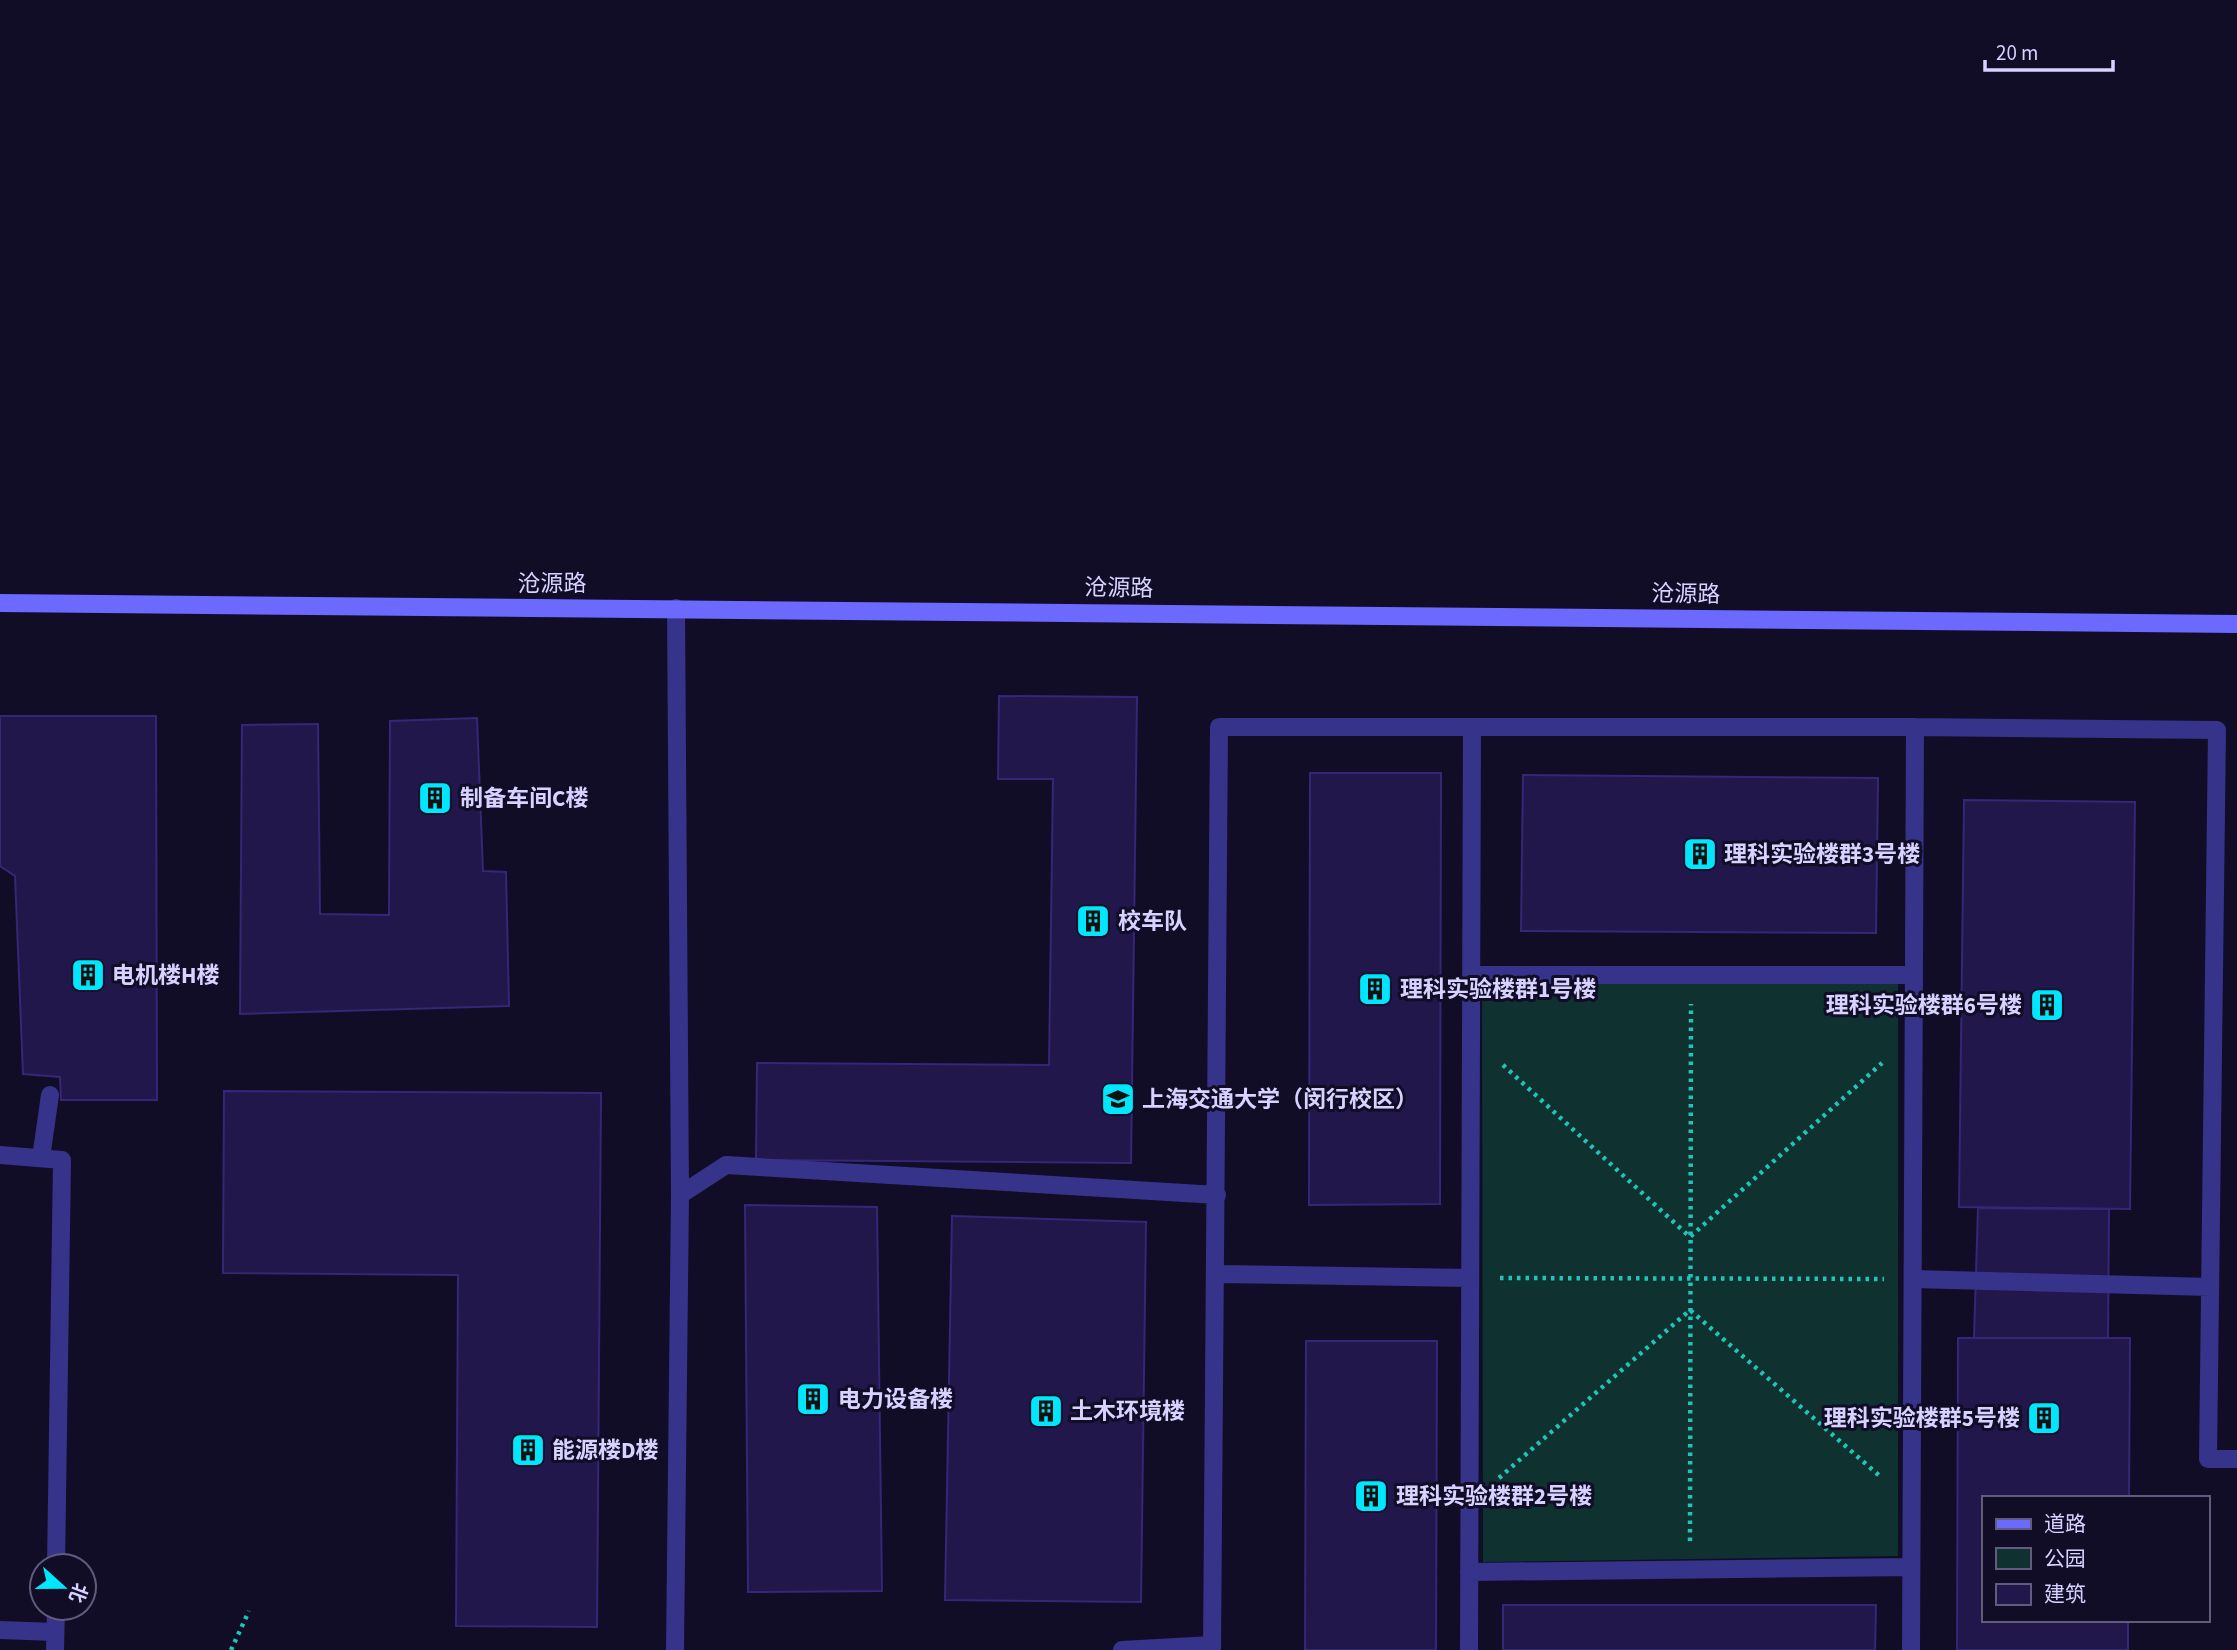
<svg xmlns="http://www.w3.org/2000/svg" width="2237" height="1650" font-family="'Source Sans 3','Noto Sans SC',sans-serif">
  <rect width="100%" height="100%" fill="#110d27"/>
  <path fill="#0f3130" d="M1482 980 1898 984V1556L1483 1562Z"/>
  <path fill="#21174a" stroke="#362678" stroke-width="2" d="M999 696 1137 697 1131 1163 756 1160 757 1063 1049 1065 1053 779H998Z
    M0 716H156L157 1100H61L60 1077 23 1074 15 876 0 866Z
    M477 718 483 871 506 872 509 1006 240 1014 242 725 318 724 320 914 389 915 390 721Z
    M1310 773H1441L1440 1204 1309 1205Z
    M1523 775 1878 778 1876 933 1521 931Z
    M1964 800 2135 802 2130 1209 1959 1207Z
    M224 1091 601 1093 597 1627 456 1626 458 1275 223 1273Z
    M745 1205 877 1207 882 1591 748 1592Z
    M1978 1208 2109 1209 2108 1338H1974Z
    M952 1216 1146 1222 1141 1602 945 1600Z
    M1958 1338H2130L2129 1498H1983V1620H2128V1650H1957Z
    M1306 1341H1437L1436 1650H1305Z
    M1503 1605H1876L1875 1650H1503Z"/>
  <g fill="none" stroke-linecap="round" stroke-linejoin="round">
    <path stroke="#22c3b8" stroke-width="4.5" stroke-dasharray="3.5 5" stroke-linecap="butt" d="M1503 1065 1690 1237 1882 1063
      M1500 1278 1884 1279
      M1499 1478 1690 1310 1882 1478
      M1690 1541 1691 1004
      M231 1650 249 1611"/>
    <path stroke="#36338b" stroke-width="18" d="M1471 975H1914
      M0 1155 62 1160 56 1566
      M41 1158 50 1095
      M680 1195 726 1165 1217 1195
      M1217 1274 1470 1278
      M1913 1279 2210 1287
      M1469 1572 1911 1567
      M0 1630 55 1632
      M55 1650 56 1608
      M675 1650 680 1195 676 608
      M1122 1650 1212 1645
      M1212 1650 1219 727H1915L2217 730 2208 1459H2237
      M1469 1650 1472 727
      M1911 1650 1915 727"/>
    <path stroke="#6c69ff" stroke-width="18" d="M0 603 2237 624"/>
  </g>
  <defs>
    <g id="building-square" transform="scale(1.75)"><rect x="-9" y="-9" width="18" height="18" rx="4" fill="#00e6fd" stroke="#110d27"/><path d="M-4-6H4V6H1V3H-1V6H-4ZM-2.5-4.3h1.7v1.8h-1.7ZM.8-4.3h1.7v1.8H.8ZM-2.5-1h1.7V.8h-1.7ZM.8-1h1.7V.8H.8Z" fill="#111"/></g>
    <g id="university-square" transform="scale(1.75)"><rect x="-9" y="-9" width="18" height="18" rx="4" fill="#00e6fd" stroke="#110d27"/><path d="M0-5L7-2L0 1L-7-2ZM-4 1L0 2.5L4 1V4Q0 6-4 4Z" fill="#111"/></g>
  </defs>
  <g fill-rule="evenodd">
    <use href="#building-square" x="435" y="798"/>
    <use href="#building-square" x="1700" y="854"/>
    <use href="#building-square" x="1093" y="921"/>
    <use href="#building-square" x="88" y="975"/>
    <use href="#building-square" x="1375" y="989"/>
    <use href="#building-square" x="2047" y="1005"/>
    <use href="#university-square" x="1118" y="1099"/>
    <use href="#building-square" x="813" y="1399"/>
    <use href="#building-square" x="1046" y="1411"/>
    <use href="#building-square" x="2044" y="1418"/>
    <use href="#building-square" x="528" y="1450"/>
    <use href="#building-square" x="1371" y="1496"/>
  </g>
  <g text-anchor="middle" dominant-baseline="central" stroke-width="6" stroke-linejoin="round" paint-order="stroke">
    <g font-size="23" fill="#d7d2ff" stroke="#110d27">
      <text x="552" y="583">沧源路</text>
      <text transform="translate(1119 588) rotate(1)">沧源路</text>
      <text transform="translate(1686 594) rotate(1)">沧源路</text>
    </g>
    <g font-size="23" font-weight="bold" fill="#d7d2ff" stroke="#110d27" text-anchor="start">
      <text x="460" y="798">制备车间C楼</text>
      <text x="1724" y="854">理科实验楼群3号楼</text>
      <text x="1118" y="921">校车队</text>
      <text x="112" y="975">电机楼H楼</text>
      <text x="1400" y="989">理科实验楼群1号楼</text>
      <text x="2022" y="1005" text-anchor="end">理科实验楼群6号楼</text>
      <text x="1142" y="1099">上海交通大学（闵行校区）</text>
      <text x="838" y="1399">电力设备楼</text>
      <text x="1070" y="1411">土木环境楼</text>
      <text x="2020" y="1418" text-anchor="end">理科实验楼群5号楼</text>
      <text x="552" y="1450">能源楼D楼</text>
      <text x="1396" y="1496">理科实验楼群2号楼</text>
    </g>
  </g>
  <rect x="1982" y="1496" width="228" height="126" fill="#110d27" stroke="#605c7d" stroke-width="2"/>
  <rect x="1996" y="1519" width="35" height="10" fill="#6c69ff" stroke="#605c7d" stroke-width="2"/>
  <text x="2044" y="1531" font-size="21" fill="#d7d2ff">道路</text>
  <rect x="1996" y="1548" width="35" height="21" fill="#0f3130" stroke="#605c7d" stroke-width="2"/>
  <text x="2044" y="1566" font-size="21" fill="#d7d2ff">公园</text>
  <rect x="1996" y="1584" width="35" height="21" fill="#21174a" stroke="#605c7d" stroke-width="2"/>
  <text x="2044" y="1601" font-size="21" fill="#d7d2ff">建筑</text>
  <g transform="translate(63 1587) rotate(111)"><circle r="33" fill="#110d27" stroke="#605c7d" stroke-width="2"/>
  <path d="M0-5L12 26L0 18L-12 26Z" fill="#00e6fd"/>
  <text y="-10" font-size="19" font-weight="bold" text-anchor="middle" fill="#d7d2ff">北</text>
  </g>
  <path d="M1985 60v10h128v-10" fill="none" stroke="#d7d2ff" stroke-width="3.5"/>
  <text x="1996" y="60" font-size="21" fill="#d7d2ff" stroke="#110d27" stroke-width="5" paint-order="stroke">20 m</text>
</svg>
